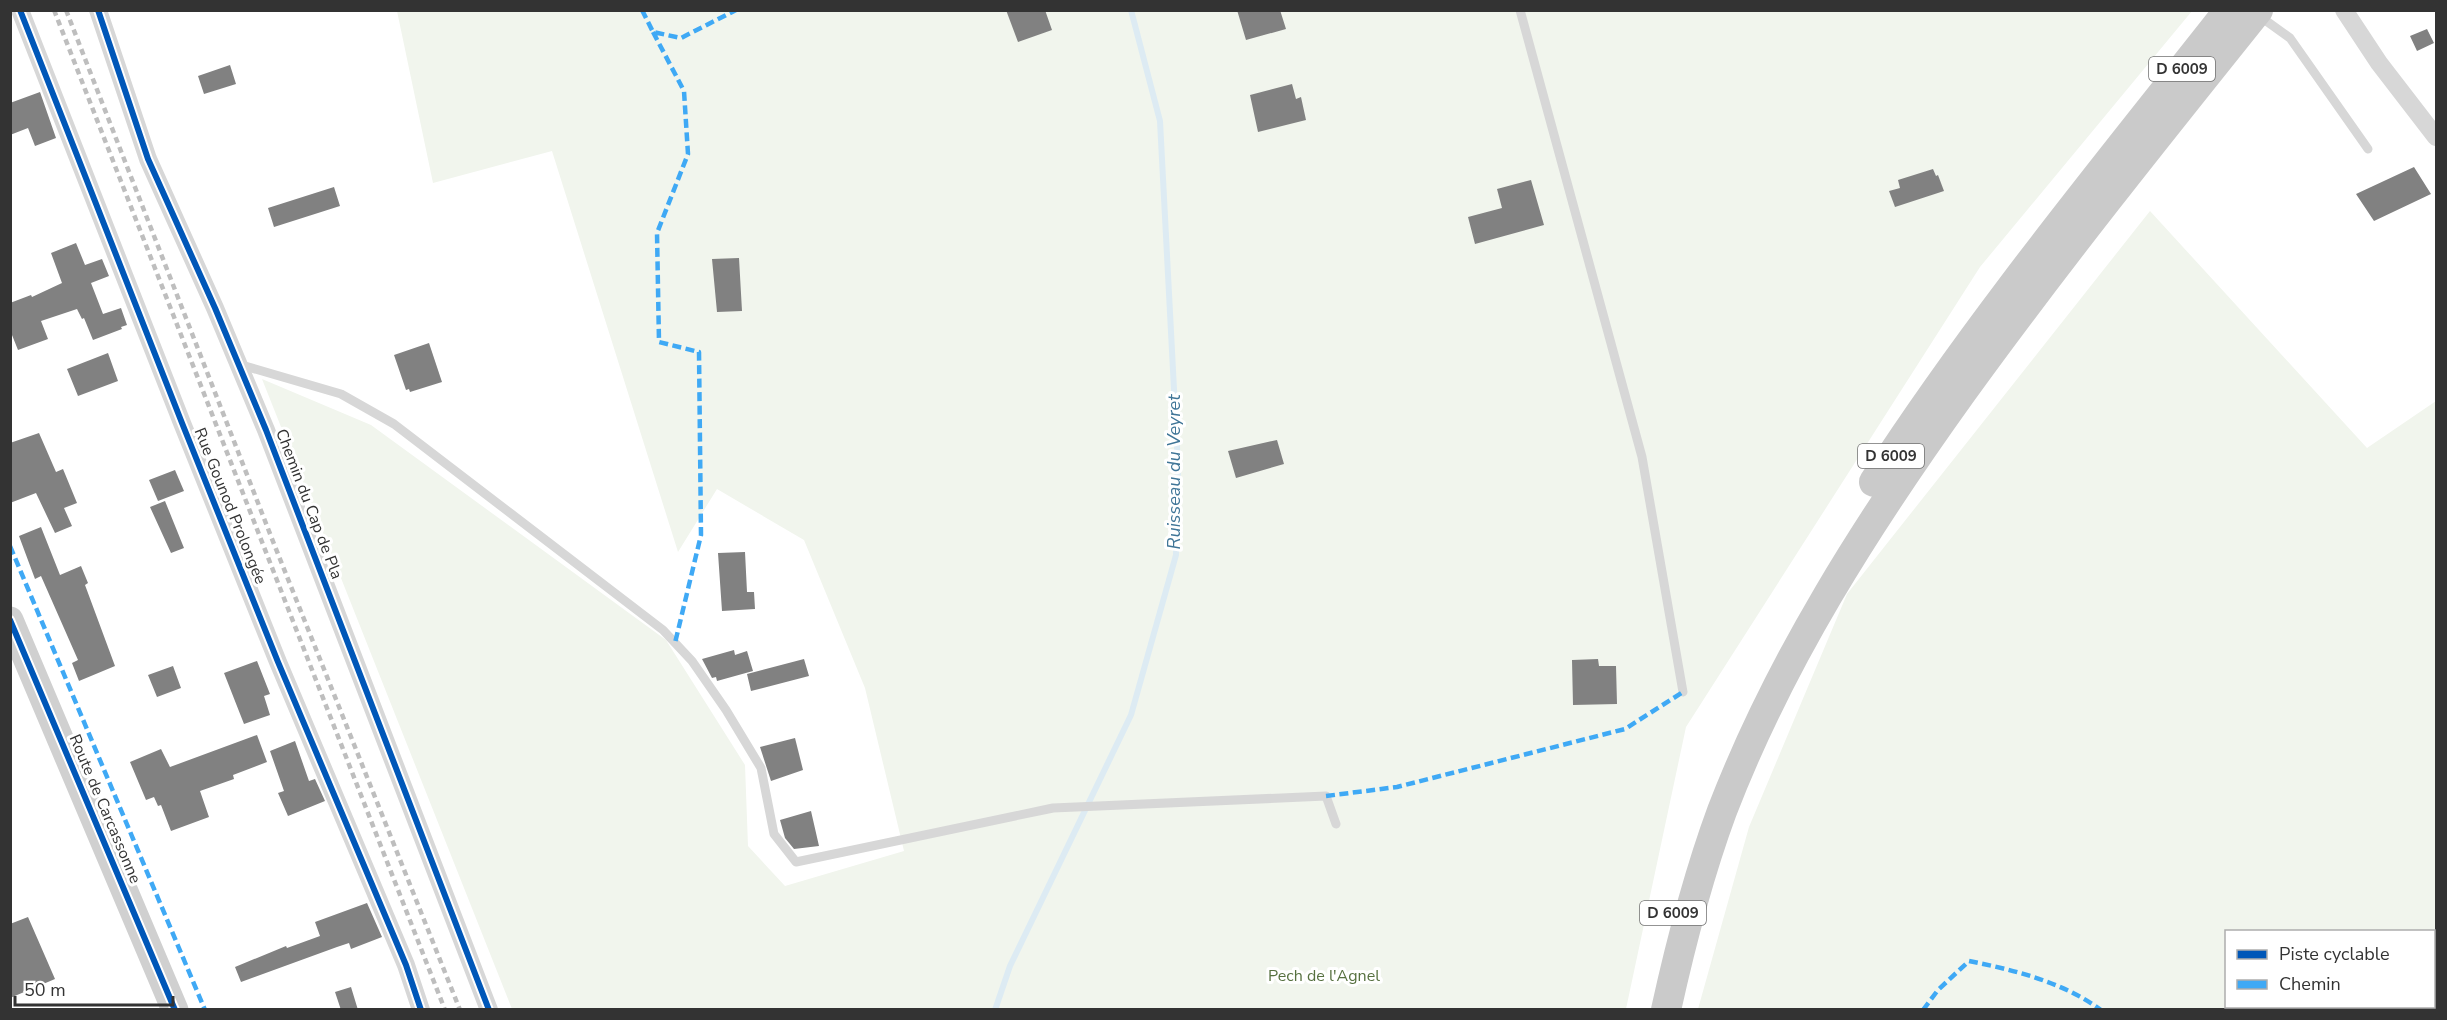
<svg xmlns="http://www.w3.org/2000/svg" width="2447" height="1020" font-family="'Nunito Sans',sans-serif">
  <rect width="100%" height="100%" fill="#fff"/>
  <path fill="#f1f5ed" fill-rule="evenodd" d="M397 11H2192L1980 267 1686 727 1626 1009H512L262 379 371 425 666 640 745 765 748 846 785 886 904 851 865 688 804 540 717 489 678 552 552 151 433 183Z
    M2150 211 2367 448 2436 401V1009H1698L1749 827 1847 594ZM2226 932H2434V1006H2226Z"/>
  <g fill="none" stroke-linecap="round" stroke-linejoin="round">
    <path stroke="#ddebf3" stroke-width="6" d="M995 1010 1010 966 1131 715 1176 555 1178 466 1160 121 1131 10"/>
  </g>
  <path fill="#818181" d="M1006 10H1045L1052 30 1018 42Z
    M1237 10H1280L1286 29 1246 40Z
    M2427 29 2434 43 2417 51 2410 36Z
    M230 65 236 84 204 94 198 76Z
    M1292 84 1296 99 1301 97 1306 120 1258 132 1250 95Z
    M40 92 56 138 35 146 28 128 10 135V103Z
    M2414 167 2431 194 2374 221 2356 194Z
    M1933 169 1936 176 1938 175 1944 191 1895 207 1889 191 1900 188 1898 180Z
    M1531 180 1544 225 1475 244 1468 217 1502 208 1497 189Z
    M334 187 340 206 274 227 268 208Z
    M76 243 85 265 102 259 109 276 91 283 103 314 121 308 127 325 121 327 122 329 93 340 84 318 82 319 77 309 41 321 48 339 18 350 10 330V303L31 295 32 297 62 283 51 253Z
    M739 258 742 311 717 312 712 259Z
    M429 343 442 382 410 392 409 389 406 390 394 355Z
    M108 353 118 381 78 396 67 369Z
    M39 433 56 472 63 469 77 503 64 508 72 526 55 533 36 493 10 503V443Z
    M1277 440 1284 464 1236 478 1228 451Z
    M175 470 184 491 158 501 149 480Z
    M165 501 184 548 171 553 150 507Z
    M41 527 60 575 81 566 88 583 85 585 115 666 79 681 72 663 78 660 41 576 35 579 19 536Z
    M745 552 747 592H754L755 609 722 611 718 553Z
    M734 650 735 655 747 651 753 671 717 681 716 677 712 678 702 659Z
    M804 659 809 676 751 691 747 674Z
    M1598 659 1599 666H1616L1617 704 1573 705 1572 660Z
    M257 661 270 694 264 696 270 715 244 724 224 673Z
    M173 666 181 688 157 697 148 675Z
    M257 735 267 762 233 775 234 779 200 791 209 817 171 831 161 805 158 806 154 797 146 800 130 762 161 749 170 767Z
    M795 738 803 770 771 781 760 747Z
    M295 741 309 781 315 779 325 801 288 816 278 793 284 791 270 751Z
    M811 811 819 846 794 849 785 838 780 820Z
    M367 903 382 937 351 949 349 943 337 947 241 982 235 967 286 946 287 948 320 936 315 922Z
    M28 917 55 979 10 998V924Z
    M351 987 358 1010H341L335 992Z"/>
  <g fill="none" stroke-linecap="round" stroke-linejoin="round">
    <path stroke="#d7d7d7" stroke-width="9" d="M1520 10 1642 457 1683 692
      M2258 15 2290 38 2368 149
      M238 364 341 394 394 424 663 630 692 661 726 710 761 768 774 834 796 862 1053 808 1326 796 1336 824"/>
    <path stroke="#d7d7d7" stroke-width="18" d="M20 10 182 423 278 662 406 965 421 1010
      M98 10 148 159 215 308 266 430 489 1010
      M2344 10 2379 63 2436 137"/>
    <path stroke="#d0d0d0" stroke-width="27" d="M10 620 175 1010"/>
    <path stroke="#cacaca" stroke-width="30" d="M1874 482C1981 317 2107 165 2229 10
      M1666 1010C1681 942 1698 876 1722 811 1780 660 1868 523 1962 392 2056 262 2157 136 2258 10"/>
    <path stroke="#bebebe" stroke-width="4.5" stroke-dasharray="6 4.5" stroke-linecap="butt" d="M54 10 445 1010
      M66 10 274 544 460 1010"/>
    <path stroke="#3fa9f5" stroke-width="4.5" stroke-dasharray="9 4.5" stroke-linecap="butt" d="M642 10 653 32 681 38 736 10
      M653 32 684 91 688 154 657 233 659 342 699 352 701 535 675 643
      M10 546 205 1010
      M1326 796 1397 787 1625 729 1683 692
      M1923 1010 1938 990 1969 961C2014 970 2063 982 2101 1010"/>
    <g stroke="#fff" stroke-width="10">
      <path id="cycleway" d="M20 10 182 423 278 662 406 965 421 1010
        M98 10 148 159 215 308 266 430 489 1010
        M10 620 175 1010"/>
    </g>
    <use href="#cycleway" stroke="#0057b8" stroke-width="6"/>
  </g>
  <g text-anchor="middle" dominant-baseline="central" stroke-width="6" stroke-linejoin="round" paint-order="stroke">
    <g fill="#fff" stroke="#707070" stroke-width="1.5">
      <rect x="2149" y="57" width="66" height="24" rx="4.5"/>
      <rect x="1858" y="444" width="66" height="24" rx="4.5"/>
      <rect x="1640" y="901" width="66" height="24" rx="4.5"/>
    </g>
    <g font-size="15" font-weight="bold" fill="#333">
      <text x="2182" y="69">D 6009</text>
      <text x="1891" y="456">D 6009</text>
      <text x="1673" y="913">D 6009</text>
    </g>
    <g font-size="16" fill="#333" stroke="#fff">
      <text transform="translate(309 504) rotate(69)">Chemin du Cap de Pla</text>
      <text transform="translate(230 506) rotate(68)">Rue Gounod Prolongée</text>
      <text transform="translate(105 809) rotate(67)">Route de Carcassonne</text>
    </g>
    <g font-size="16" fill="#56703f" stroke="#fff">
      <text x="1324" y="976">Pech de l'Agnel</text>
    </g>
    <g font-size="18" font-style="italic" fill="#3f7597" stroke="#fff">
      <text transform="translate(1174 472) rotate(-90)">Ruisseau du Veyret</text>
    </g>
  </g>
  <rect width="2447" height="1020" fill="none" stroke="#333333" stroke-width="24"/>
  <rect x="2225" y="930" width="210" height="78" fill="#ffffff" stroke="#adadad" stroke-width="1.5"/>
  <rect x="2237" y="950" width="30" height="9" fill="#0057b8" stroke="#adadad" stroke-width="1.5"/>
  <text x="2279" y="960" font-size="18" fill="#333333">Piste cyclable</text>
  <rect x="2237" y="980" width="30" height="9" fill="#3fa9f5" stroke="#adadad" stroke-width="1.5"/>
  <text x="2279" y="990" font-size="18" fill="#333333">Chemin</text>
  <path d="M15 996v9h158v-9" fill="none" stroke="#333333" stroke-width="3"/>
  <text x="24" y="996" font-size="18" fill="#333333" stroke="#ffffff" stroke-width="4.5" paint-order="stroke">50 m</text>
</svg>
